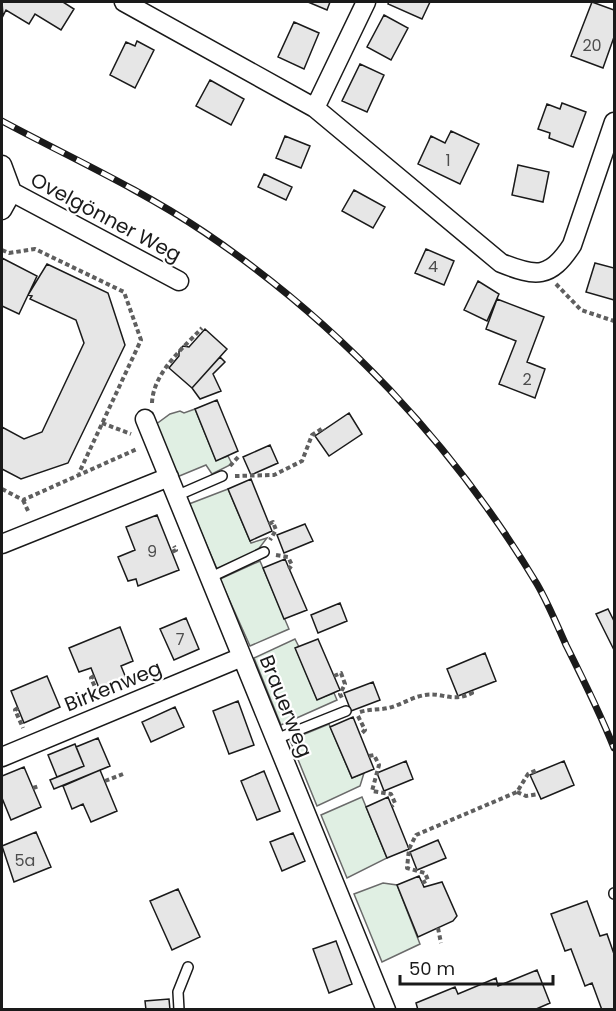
<svg xmlns="http://www.w3.org/2000/svg" width="616" height="1011" font-family="Poppins,sans-serif">
  <rect width="100%" height="100%" fill="#fff"/>
  <path fill="#e0efe3" stroke="#6a6a6a" stroke-width="1.5" d="M195 409 216 460 228 456 232 464 212 474 206 465 177 477 155 425 170 414 180 411 184 413Z
    M228 489 251 543 267 538 257 551 217 569 189 504Z
    M260 561 289 629 250 646 220 579Z
    M295 639 299 647 296 649 317 699 334 693 337 700 281 725 254 658Z
    M329 724 352 778 364 773 360 786 317 806 290 740Z
    M362 797 387 858 347 878 321 815Z
    M383 883 397 885 420 944 382 962 354 894Z"/>
  <path fill="#e6e6e6" stroke="#1a1a1a" stroke-width="1.5" d="M2 2H63L74 9 61 30 35 14 29 24 6 10 3 16Z
    M308 2H330L327 10Z
    M389 2H430L422 19 388 4Z
    M592 2 614 10V37L603 68 571 56Z
    M384 15 408 28 391 60 367 47Z
    M294 22 319 33 304 69 278 57Z
    M137 41 154 50 135 88 110 75 126 42 135 46Z
    M360 64 384 75 367 112 342 101Z
    M210 80 244 99 231 125 196 106Z
    M562 103 586 112 573 147 549 138 550 133 538 129 547 104 560 109Z
    M451 131 479 144 460 184 418 164 431 136 445 143Z
    M285 136 310 146 301 168 276 158Z
    M518 165 549 172 543 202 512 195Z
    M264 174 292 187 286 200 258 187Z
    M354 190 385 207 373 228 342 211Z
    M426 249 454 261 444 285 415 273Z
    M2 258 37 276 19 314 2 306Z
    M595 263 614 268V300L586 292Z
    M47 264 108 293 125 345 68 463 21 479 2 469V427L24 439 42 432 84 343 76 320 30 299 32 296 28 295Z
    M478 281 499 294 487 321 464 310Z
    M497 299 544 317 527 362 545 369 535 398 499 384 516 341 486 329Z
    M205 329 227 349 192 388 169 368 179 356V351L183 346 189 347Z
    M220 357 225 362 213 374 221 391 200 399 192 388Z
    M217 400 238 451 216 461 195 409Z
    M349 413 362 434 329 456 315 436Z
    M270 445 278 463 251 475 243 457Z
    M251 479 272 531 250 541 228 489Z
    M157 515 179 570 138 586 136 579 128 581 118 557 135 550 126 527Z
    M305 524 313 541 284 553 277 535Z
    M285 559 307 610 284 619 263 568Z
    M340 603 347 621 318 633 311 615Z
    M608 609 614 621V650L596 614Z
    M186 618 199 649 174 660 160 629Z
    M120 627 133 661 121 666 126 678 99 688 91 668 79 672 69 648Z
    M318 639 340 690 317 700 295 648Z
    M485 653 496 681 458 696 447 669Z
    M47 676 60 707 24 723 11 691Z
    M373 682 380 700 351 711 344 693Z
    M238 701 254 745 229 754 213 711Z
    M175 707 184 727 151 742 142 722Z
    M353 717 374 769 352 778 330 727Z
    M98 738 110 766 54 789 50 780 84 766 76 747Z
    M75 744 84 766 57 777 48 755Z
    M406 761 413 779 384 791 377 773Z
    M564 761 574 785 541 799 530 775Z
    M24 767 41 807 11 820 2 798V776Z
    M100 770 117 811 91 822 83 804 72 809 63 786Z
    M264 771 280 811 257 820 241 781Z
    M388 797 409 849 387 858 366 807Z
    M36 832 51 867 14 882 2 846Z
    M293 833 305 861 282 871 270 842Z
    M438 840 446 858 417 870 410 852Z
    M419 876 424 887 442 882 457 916 453 921 418 937 397 885Z
    M178 889 200 937 172 950 150 901Z
    M587 901 600 936 607 934 614 954V1010H602L592 983 585 986 571 949 565 951 551 914Z
    M336 941 352 984 329 993 313 949Z
    M537 970 550 1003 534 1010H418L416 1003 455 987 458 994 496 978 498 986Z
    M169 999 170 1010H146L145 1001Z"/>
  <g fill="none" stroke-linecap="round" stroke-linejoin="round">
    <g stroke="#1a1a1a" stroke-width="12">
      <path id="lane" d="M176 496 222 476
        M209 578 264 552
        M276 739 346 711
        M614 893V894
        M179 1010 178 992 188 967"/>
    </g>
    <g stroke="#1a1a1a" stroke-width="21">
      <path id="street" d="M124 2 315 108 501 263C536 277 550 279 572 245L614 122
        M315 108 366 2
        M2 165 12 192 2 210
        M12 192 179 281
        M145 419 386 1010
        M2 544 169 477
        M2 757 242 657"/>
    </g>
    <path stroke="#5f5f5f" stroke-width="4" stroke-dasharray="4.5 3" stroke-linecap="butt" d="M2 250 9 253 35 249 124 292 141 340 79 473
      M556 284 581 310 614 321
      M152 403C153 373 183 348 202 328
      M102 423 131 434
      M230 466 240 455
      M235 476 274 475 302 461 312 435 323 428 324 430
      M2 489 23 500 137 449
      M23 500 29 513
      M269 524 273 522 276 530 270 540
      M172 552 176 550 174 546
      M276 555 288 557 292 565 289 569
      M94 676 91 678 99 696
      M334 676 341 673 345 684 340 694 342 698
      M18 708 15 710 23 728
      M360 712C370 709 379 710 388 708 401 705 412 697 425 695 442 692 452 703 472 693L471 691
      M358 716 365 730 360 735
      M369 756 374 755 379 765 372 791 391 794 395 803 392 806
      M105 781 123 774
      M33 788 39 786
      M517 792 526 796 538 794
      M422 883 428 880 425 873 407 868 409 849 416 835 517 792 528 774 537 770
      M438 928 441 943"/>
    <use href="#lane" stroke="#fff" stroke-width="9"/>
    <use href="#street" stroke="#fff" stroke-width="18"/>
    <g stroke="#1a1a1a" stroke-width="7">
      <path id="rail" d="M2 121C69 157 140 189 204 232 339 323 453 444 537 584 548 603 557 625 566 645 583 679 600 713 614 748"/>
    </g>
    <use href="#rail" stroke="#fff" stroke-width="4.5" stroke-dasharray="14" stroke-linecap="butt"/>
  </g>
  <g text-anchor="middle" dominant-baseline="central" stroke-width="4.5" stroke-linejoin="round" paint-order="stroke">
    <g font-size="16" fill="#4d4d4d">
      <text x="592" y="45">20</text>
      <text x="448" y="160">1</text>
      <text x="433" y="266">4</text>
      <text x="527" y="379">2</text>
      <text x="152" y="551">9</text>
      <text x="180" y="639">7</text>
      <text x="25" y="860">5a</text>
    </g>
    <g font-size="20" fill="#1a1a1a" stroke="#fff">
      <text transform="translate(106 217) rotate(28)">Ovelgönner Weg</text>
      <text transform="translate(113 686) rotate(-22)">Birkenweg</text>
      <text transform="translate(286 706) rotate(68)">Brauerweg</text>
    </g>
  </g>
  <rect width="616" height="1011" fill="none" stroke="#1a1a1a" stroke-width="6"/>
  <path d="M400 975v9h153v-9" fill="none" stroke="#1a1a1a" stroke-width="3"/>
  <text x="409" y="975" font-size="18" fill="#1a1a1a" stroke="#ffffff" stroke-width="4.5" paint-order="stroke">50 m</text>
</svg>
